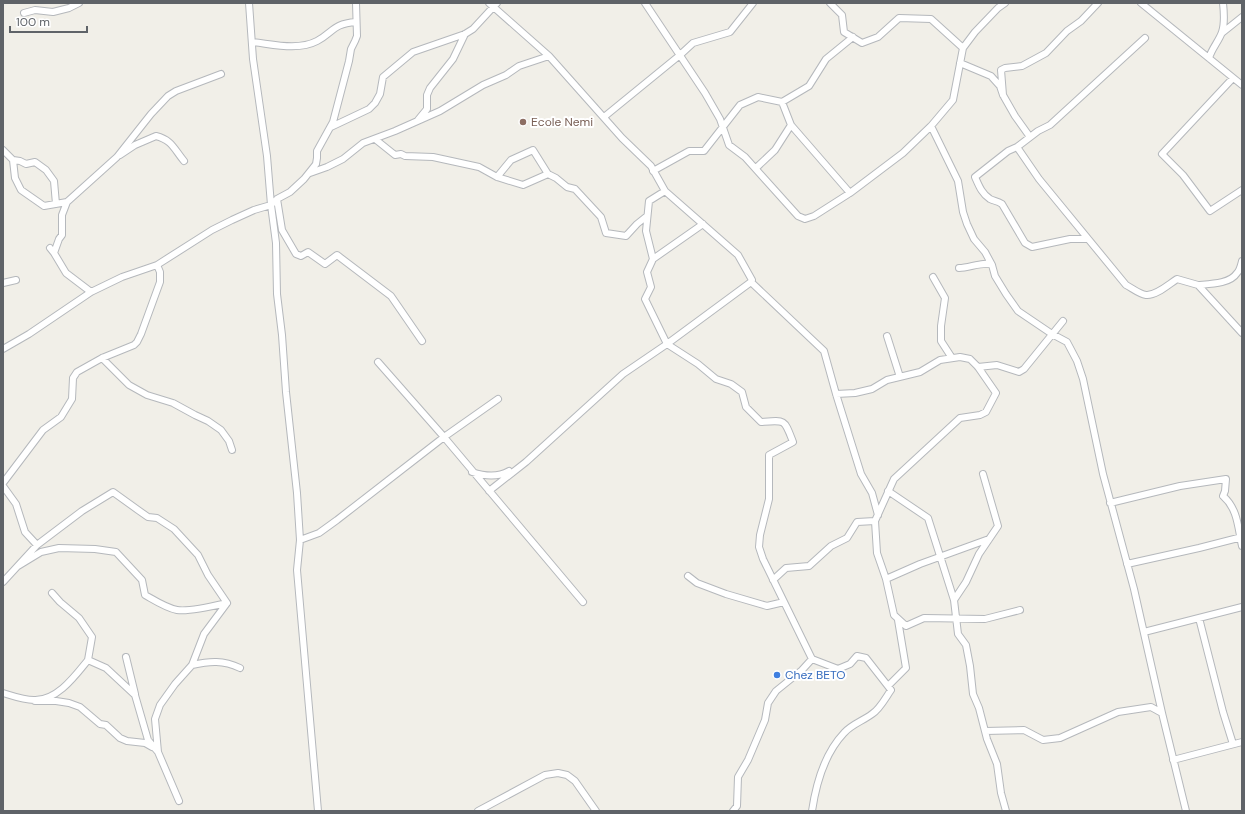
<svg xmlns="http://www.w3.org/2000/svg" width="1245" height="814" font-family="'DM Sans',sans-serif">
  <rect width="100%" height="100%" fill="#f1efe8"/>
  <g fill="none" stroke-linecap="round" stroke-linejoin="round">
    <g stroke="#b5b8bc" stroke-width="8">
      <path id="minor" d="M249 3 253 59 267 156 271 205 276 243 277 294 282 335 286 392 297 493 300 540 297 570 318 811
        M489 3 549 56 622 138 651 166 665 191 738 255 752 280 751 282 824 351 836 394 861 474 872 493 878 515
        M645 3 705 93 720 119 729 145 745 157 798 216 805 219 814 216 850 193 903 153 931 126 953 100 963 48 975 32 998 8 1005 3
        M830 3 842 15 844 32 862 43 878 37 899 18 931 19 963 48
        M1141 3 1242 85
        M24 13 35 10 53 12 69 8 79 3
        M1222 33 1242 17
        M252 42C272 44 298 51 317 41 334 32 332 24 356 22
        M1209 58C1212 48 1219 41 1222 32 1225 23 1224 12 1223 3
        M960 63 991 76 1000 86 1003 95 1015 116 1030 137
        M1233 78 1162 154 1183 175 1210 211 1242 190
        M1003 95 1001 70 1005 68 1022 66 1046 53 1067 31 1081 21 1098 3
        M604 117 680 55 693 43 730 32 753 3
        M418 120 427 109V95L430 88 453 59 465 34
        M791 125 850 193
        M931 126 958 181 963 212 967 224 974 239 985 252 992 265
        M331 127 369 109 375 103 380 94 383 77 413 52 465 34 473 29 497 3
        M375 139 395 155 401 154 405 156 433 157 479 167 497 177 523 185 548 174 533 150 511 160 497 177
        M1017 147 1039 179 1126 285C1132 288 1139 294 1146 295 1156 296 1169 284 1177 279L1198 285 1242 333
        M3 150 13 160 15 178 21 190 44 206 67 202
        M120 155 135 145 156 136C172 140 174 149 184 161
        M13 160 20 161 26 164 35 162 46 170 54 181 56 204
        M756 168 775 150 791 125 782 102
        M653 171 689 151H704L740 105 758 97 782 102 809 86 826 59 853 37
        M310 173 327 167 343 159 363 143 395 131 440 111 483 85 506 75 519 66 549 56
        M548 174 556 178 567 187 575 189 601 217 606 233 626 236 637 224 647 216
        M277 199 282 230 296 254 301 256 308 252 325 264 337 255 391 296 422 341
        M1088 239H1070L1032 247 1025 243 1002 204C998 201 994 201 990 199 982 194 979 186 975 177L1008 151 1017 147 1038 131 1050 125 1145 38
        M50 248 54 253 59 239 62 235V215L67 202 117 157 151 114 168 96 176 91 221 74
        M54 253 66 273 91 292
        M653 259 646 231 649 201 665 191
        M959 268C969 268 985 261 992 265L995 276 1006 294 1018 311 1052 334 1067 342 1077 361 1083 379 1103 474 1134 589 1162 713
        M933 277 945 298 941 326V341L952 358
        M751 282 667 344 698 364 716 379 731 384 742 392 746 407 761 422C786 420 784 419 793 442L769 455V499L760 535 759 547 763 559 812 659 838 669 850 664 857 656 866 658 891 690C886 697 880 709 872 714 863 721 852 724 844 733 825 753 816 784 812 811
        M3 283 16 280
        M1198 285C1210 284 1230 284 1237 273 1240 270 1241 265 1242 261
        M887 336 900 377
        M3 349 29 334 91 292 122 277 157 265 212 230 232 220 254 210 271 205 277 199 290 192 304 179 316 164 317 158V151L333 122 349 61 351 49 355 41 357 36 356 3
        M102 358 129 385 147 395 173 403 195 415 208 421 221 430 229 441 232 450
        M378 362 444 437 498 399
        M978 367 997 365 1019 372 1024 369 1063 321
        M836 394 855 393 872 389 887 380 920 372 940 360 960 357 970 359 978 367 996 393 986 412 980 415 960 418 894 479 875 521 877 553 886 579 894 615 906 626 924 618 985 619 1020 610
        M472 472C484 476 497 478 509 471
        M983 474 998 526 979 554 966 582 954 600 958 634 966 645 970 666 973 694 979 708 987 739 997 764 1001 793 1006 811
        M3 483 43 430 61 417 72 399 73 378 77 372 102 358 134 345 137 342 141 334 160 282V272L157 265
        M3 486 16 504 25 532 37 545
        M489 491 526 462 623 374 667 344 645 299 651 287 647 272 653 259 703 224
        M888 491 928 518 954 600
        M1110 503 1180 486 1226 479 1225 491 1223 496C1238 509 1238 528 1242 546
        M300 540 319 533 337 520 444 437 583 602
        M1127 564 1199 548 1242 537
        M18 566 41 552 59 548 95 549 116 552 142 580 145 595C154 600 166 608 177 610 189 612 214 606 227 603L204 634 192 665 175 684 160 705 155 719 158 752 179 801
        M688 576 697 583 726 594 767 606 784 602
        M886 579 920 564 989 539
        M773 580 786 568 809 566 831 546 847 538 857 522 875 521
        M3 582 37 545 82 511 113 492 138 510 148 517 157 518 174 529 198 555 208 575 227 603
        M52 593 60 602 79 618 92 637 88 660 106 668 135 695 148 740 158 752
        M1199 618 1223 712 1233 744
        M1144 632 1242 607
        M126 657 135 694
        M192 665C210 661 223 660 240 668
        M888 686 906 668 898 620
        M3 693C13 696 23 700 34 700 57 701 75 676 88 660
        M35 701H56L69 703 80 707 100 724 106 725 120 738 127 741 145 743 152 747
        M985 731 1024 730 1043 740 1060 738 1118 712 1151 707 1162 713 1186 811
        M1173 760 1242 742
        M478 811 545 775 558 773 567 775 575 781 596 811
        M733 811 737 806 738 777 748 760 765 720 768 703 776 691 802 670 812 659"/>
    </g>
    <use href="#minor" stroke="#fff" stroke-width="6"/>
  </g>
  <circle fill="#8d6e63" stroke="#fff" stroke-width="1.5" cx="523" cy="122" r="4"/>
  <circle fill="#3f7fe0" stroke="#fff" stroke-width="1.5" cx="777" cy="675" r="4"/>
  <g text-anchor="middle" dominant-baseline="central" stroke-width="4" stroke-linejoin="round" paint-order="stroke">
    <g font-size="12" fill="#785e54" stroke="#fff" text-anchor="start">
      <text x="531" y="122">Ecole Nemi</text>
    </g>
    <g font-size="12" fill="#366cbe" stroke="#fff" text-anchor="start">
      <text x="785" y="675">Chez BETO</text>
    </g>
  </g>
  <rect width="1245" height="814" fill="none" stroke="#5f6368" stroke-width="8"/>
  <path d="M10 26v6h77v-6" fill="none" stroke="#5f6368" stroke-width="2"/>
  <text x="16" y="26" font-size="12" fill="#5f6368" stroke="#ffffff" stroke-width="3" paint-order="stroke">100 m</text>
</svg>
